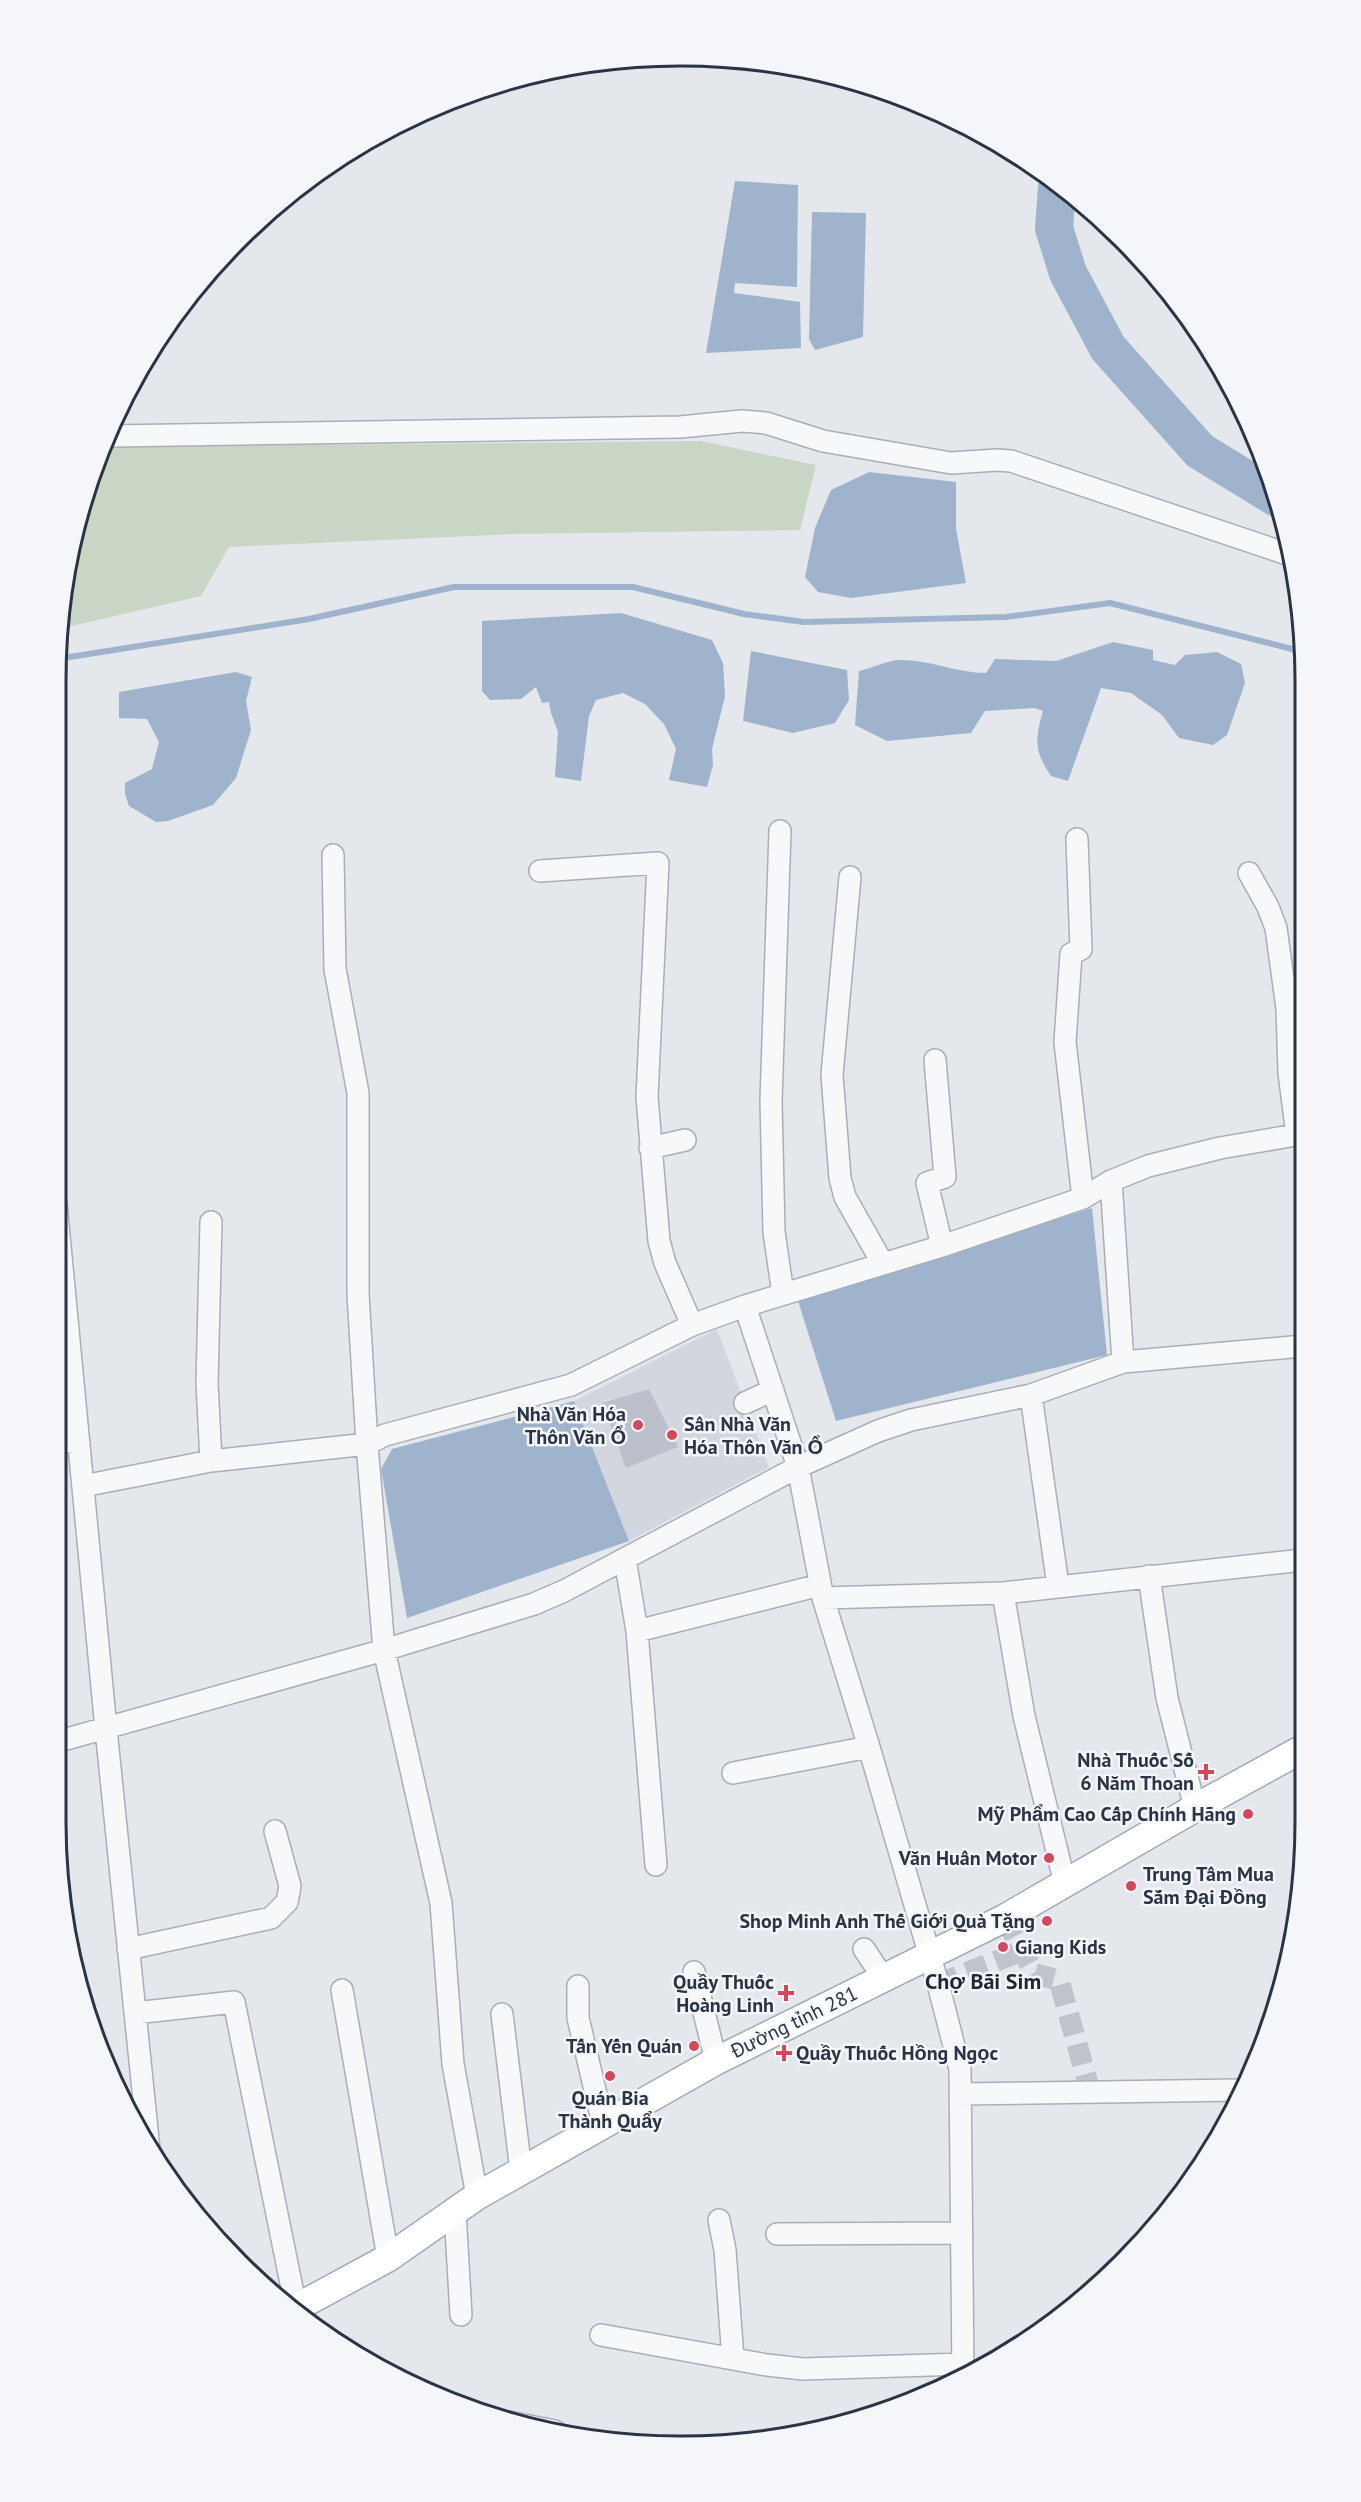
<svg xmlns="http://www.w3.org/2000/svg" width="1361" height="2502" font-family="'PT Sans',sans-serif">
  <rect width="100%" height="100%" fill="#e4e7ec"/>
  <path fill="#d2d6de" d="M717 1329 769 1467 629 1541 574 1401Z"/>
  <path fill="#c9d6c5" d="M701 441 816 465 800 530 516 534 229 547 201 596 59 629 77 518 107 447Z"/>
  <path fill="#9fb4cc" d="M735 181 798 185 797 287 735 283 734 293 800 302 801 348 706 353Z
    M812 212 866 213 863 337 815 350 809 339Z
    M869 472 956 482V529L966 583 851 598 818 592 805 577 815 528 831 490Z
    M621 613 712 640 723 663 725 696 712 749 713 765 707 787 669 780 676 749 664 724 645 704 623 693 596 700 589 716 581 781 555 777 558 732 551 713 549 702 542 703 536 687 521 699 490 700 482 691V621Z
    M1113 642 1153 650V660L1175 665 1185 655 1217 652 1241 664 1245 683 1227 735 1213 745 1179 738 1162 715 1131 693 1101 688 1068 781 1051 776C1034 751 1035 739 1043 711L1035 708 985 711 971 733 887 741 855 725 859 671C872 668 888 660 901 660 930 660 958 673 986 673L995 659 1056 661Z
    M751 651 847 670 849 700 835 723 793 733 743 721Z
    M236 672 252 677 246 701 251 730 236 778 213 805 168 821 156 822 129 806 125 794V783L152 769 159 742 147 719 119 718V692Z
    M1092 1208 1107 1355 836 1421 798 1301Z
    M574 1401 629 1541 407 1618 381 1469 392 1449Z"/>
  <g fill="none" stroke-linecap="round" stroke-linejoin="round">
    <path stroke="#9fb4cc" stroke-width="6" d="M57 659 309 619 454 587H633L744 614 804 622 1006 617 1110 603 1296 650 1300 649"/>
    <path stroke="#9fb4cc" stroke-width="38" d="M1057 188 1054 228 1068 273 1108 348 1200 451 1277 498"/>
  </g>
  <path fill="#bbc0ca" d="M649 1389 678 1447 626 1468 602 1403Z"/>
  <g fill="none" stroke-linecap="round" stroke-linejoin="round">
    <path stroke="#bfc3cb" stroke-width="21" stroke-dasharray="21 10" stroke-linecap="butt" d="M1005 1918 1035 1974 1059 1980 1090 2091
      M938 1984 1024 1950"/>
    <g stroke="#a9aeb7" stroke-width="24">
      <path id="minor" d="M111 436 680 427 742 421 766 423 823 441 951 463 997 460 1011 461 1290 555
        M780 831 771 1101 774 1232 783 1294
        M1077 839 1081 949 1071 954 1065 1042 1083 1198
        M333 855 335 969 358 1093V1294L367 1444 384 1650 441 1903 453 2064 477 2196
        M540 871 658 863 647 1097 659 1241 665 1263 692 1325
        M1249 873 1268 907 1276 928 1287 1008 1289 1073 1297 1135
        M850 877 832 1075 840 1178 845 1197 883 1264
        M935 1060 945 1177 927 1183 942 1246
        M650 1148 685 1140
        M1111 1181 1123 1362
        M56 1204 106 1729 149 2149
        M745 1306 798 1467 823 1598 869 1747 938 1984 960 2069 963 2376
        M1031 1395 1058 1586
        M745 1403 773 1390
        M56 1440 79 1443
        M211 1461 207 1383 211 1222
        M83 1486 211 1461 367 1444 385 1435 571 1385 692 1325 745 1306 942 1246 1083 1198 1111 1181 1148 1166 1220 1148 1302 1134
        M625 1559 637 1631 656 1865
        M1149 1576 1167 1698 1195 1808
        M1003 1593 1024 1716 1065 1884
        M823 1598 1003 1593 1303 1560
        M637 1631 820 1585
        M56 1742 384 1650 534 1604 564 1591 798 1467 878 1431 911 1420 1031 1395 1123 1362 1303 1346
        M733 1773 869 1747
        M128 1949 271 1918 287 1902 290 1886 275 1831
        M864 1949 884 1979
        M694 1972 716 2061
        M578 1986V2018L603 2124
        M342 1990 388 2258
        M135 2013 234 2002 296 2308
        M502 2014 521 2171
        M960 2094 1240 2090
        M455 2212 461 2315
        M719 2220 725 2250 733 2359
        M777 2234 961 2233
        M601 2335 767 2365 803 2369 963 2364
        M509 2422 555 2431"/>
    </g>
    <g stroke="#a3abb8" stroke-width="30">
      <path id="major" d="M292 2310 388 2258 477 2196 716 2061 1005 1918 1195 1808 1304 1748"/>
    </g>
    <use href="#minor" stroke="#f7f8fa" stroke-width="21"/>
    <use href="#major" stroke="#fff" stroke-width="27"/>
  </g>
  <g fill="#d1495b" stroke="#f4f6f9" stroke-width="2">
    <circle cx="638" cy="1425" r="6"/>
    <circle cx="672" cy="1435" r="6"/>
    <path d="M1203 1763h6v6h6v6h-6v6h-6v-6h-6v-6h6z"/>
    <circle cx="1248" cy="1814" r="6"/>
    <circle cx="1049" cy="1858" r="6"/>
    <circle cx="1131" cy="1886" r="6"/>
    <circle cx="1047" cy="1921" r="6"/>
    <circle cx="1003" cy="1947" r="6"/>
    <path d="M783 1984h6v6h6v6h-6v6h-6v-6h-6v-6h6z"/>
    <circle cx="694" cy="2046" r="6"/>
    <path d="M781 2044h6v6h6v6h-6v6h-6v-6h-6v-6h6z"/>
    <circle cx="610" cy="2076" r="6"/>
  </g>
  <g text-anchor="middle" dominant-baseline="central" stroke-width="5" stroke-linejoin="round" paint-order="stroke">
    <g font-size="20" font-weight="bold" fill="#2b3445" stroke="#f4f6f9" text-anchor="end">
      <text x="626" y="1414">Nhà Văn Hóa<tspan x="626" dy="23">Thôn Văn Ổ</tspan></text>
      <text x="684" y="1424" text-anchor="start">Sân Nhà Văn<tspan x="684" dy="23">Hóa Thôn Văn Ổ</tspan></text>
      <text x="1194" y="1760">Nhà Thuốc Số<tspan x="1194" dy="23">6 Năm Thoan</tspan></text>
      <text x="1236" y="1814">Mỹ Phẩm Cao Cấp Chính Hãng</text>
      <text x="1037" y="1858">Văn Huân Motor</text>
      <text x="1143" y="1874" text-anchor="start">Trung Tâm Mua<tspan x="1143" dy="23">Sắm Đại Đồng</tspan></text>
      <text x="1035" y="1921">Shop Minh Anh Thế Giới Quà Tặng</text>
      <text x="1015" y="1947" text-anchor="start">Giang Kids</text>
      <text x="774" y="1982">Quầy Thuốc<tspan x="774" dy="23">Hoàng Linh</tspan></text>
      <text x="682" y="2046">Tấn Yến Quán</text>
      <text x="796" y="2053" text-anchor="start">Quầy Thuốc Hồng Ngọc</text>
      <text x="610" y="2098" text-anchor="middle">Quán Bia<tspan x="610" dy="23">Thành Quẩy</tspan></text>
    </g>
    <g font-size="20" fill="#2b3445" stroke="#f4f6f9">
      <text transform="translate(794 2022) rotate(-26)">Đường tỉnh 281</text>
    </g>
    <g font-size="22" font-weight="bold" fill="#1d2536" stroke="#f4f6f9">
      <text x="983" y="1981">Chợ Bãi Sim</text>
    </g>
  </g>
  <path d="M0 0H1361V2502H0ZM680 66H681A614 614 0 0 1 1295 680V1822A614 614 0 0 1 681 2436H680A614 614 0 0 1 66 1822V680A614 614 0 0 1 680 66Z" fill="#f4f6f9" fill-rule="evenodd"/>
  <path fill="none" stroke="#2b3445" stroke-width="3" d="M680 66H681A614 614 0 0 1 1295 680V1822A614 614 0 0 1 681 2436H680A614 614 0 0 1 66 1822V680A614 614 0 0 1 680 66Z"/>
</svg>
